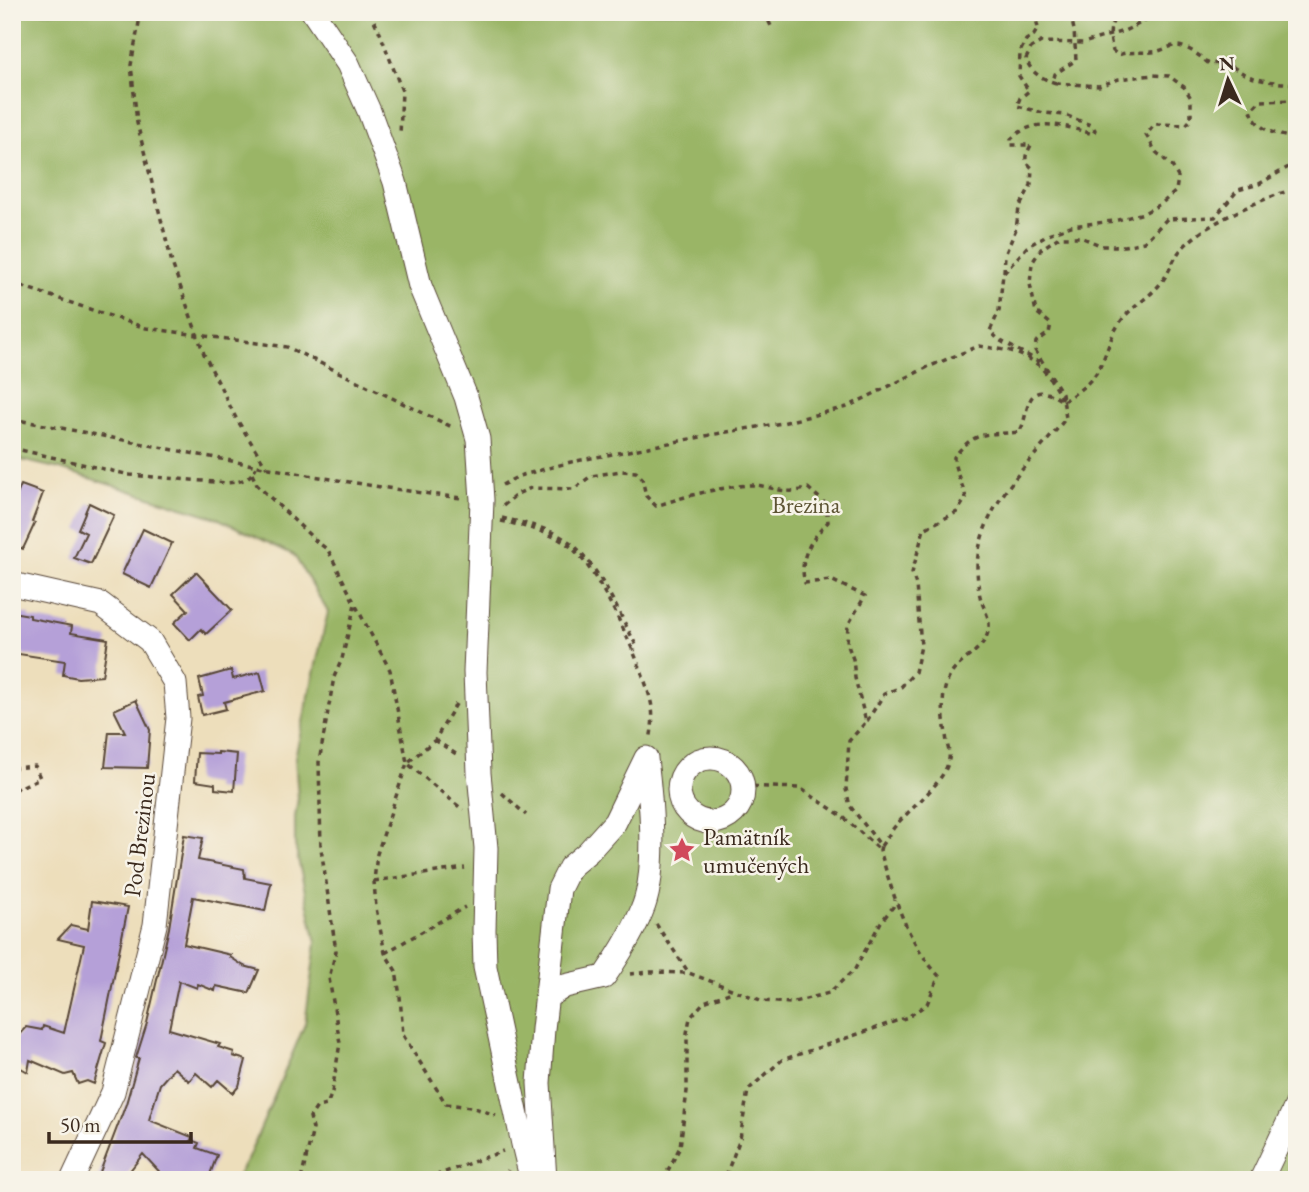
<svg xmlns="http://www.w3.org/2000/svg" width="1309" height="1192" font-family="'EB Garamond',serif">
  <rect width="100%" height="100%" fill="#f7f3e8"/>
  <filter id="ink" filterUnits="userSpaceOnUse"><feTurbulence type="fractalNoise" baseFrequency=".0143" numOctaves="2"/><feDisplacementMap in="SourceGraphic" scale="14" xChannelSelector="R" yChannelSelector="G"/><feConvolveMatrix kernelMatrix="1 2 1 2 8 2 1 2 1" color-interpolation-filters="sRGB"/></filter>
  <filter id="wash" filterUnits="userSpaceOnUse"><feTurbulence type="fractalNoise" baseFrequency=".00686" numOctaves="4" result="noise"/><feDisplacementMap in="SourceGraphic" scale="28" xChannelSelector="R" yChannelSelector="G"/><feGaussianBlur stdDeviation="1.57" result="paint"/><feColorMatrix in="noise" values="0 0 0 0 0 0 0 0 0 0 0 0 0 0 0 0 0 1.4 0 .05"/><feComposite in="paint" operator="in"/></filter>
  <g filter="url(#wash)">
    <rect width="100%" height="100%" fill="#eddebb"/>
    <path fill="#9ab566" stroke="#6a7042" stroke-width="2" d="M12 12H1297V1180H235L248 1158 305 1024 316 943 295 845V817L298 798 295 757 328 612 294 555 217 518 60 469 12 458Z"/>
    <g id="blocks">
      <path fill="#b5a0d8" d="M21 485 43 493 32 522 35 523 23 549 12 544V507Z
        M89 503 114 515 91 564 74 558 86 533 78 529Z
        M143 529 172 543 151 588 122 574Z
        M196 572 232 610 206 634 201 629 190 640 174 623 188 610 173 594Z
        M12 612 30 615V618L72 626 71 633 108 639 102 676 78 678 63 675 65 661 12 653Z
        M231 670 233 679 260 672 265 691 224 702 226 709 202 715 198 697 203 696 199 679Z
        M136 700 150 730 147 768 105 767 109 732H125L114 710Z
        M218 752 237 754 234 791 215 789V784L195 781 197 753 218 754Z
        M184 835 203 838 198 860 244 869 245 878 271 883 265 911 193 897 184 944 231 955 230 957 244 966 259 970 249 993 216 986 215 991 198 984 197 988 179 981 169 1029 220 1044 218 1047 234 1052 233 1056 246 1060 239 1086 233 1093 218 1080 212 1087 196 1073 189 1081 174 1068 160 1084 149 1120 192 1137 191 1140 199 1143 197 1148 217 1155 208 1180H167L143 1154 129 1172 126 1180H97L126 1104 139 1058H136L147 1023 169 928Z
        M92 901 128 907 101 1041 106 1043 94 1084 87 1081 78 1084 73 1073 65 1075 30 1060 28 1072 12 1063V1042L26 1027 42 1030 43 1026 64 1033 84 945 58 939 71 925 88 929Z"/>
    </g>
  </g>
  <g filter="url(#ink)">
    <use href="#blocks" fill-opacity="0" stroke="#564536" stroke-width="2"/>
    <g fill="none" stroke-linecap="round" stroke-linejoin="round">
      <g stroke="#564536" stroke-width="25">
        <path id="minor" d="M313 12 348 64 369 111 395 182 420 286 466 397 478 439 482 500 475 672 479 773 486 848 484 930 485 967 523 1144 530 1173 534 1180
          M12 584 101 604 150 641 175 683 178 718 155 925 113 1092 72 1180
          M679 790a32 32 0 1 1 64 0a32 32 0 1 1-64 0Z
          M547 997 565 986 604 977C619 955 635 930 644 905 657 868 651 798 646 759
          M545 1180 539 1083 543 1029 559 889 570 867 588 852 615 822 646 758
          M1261 1180 1297 1104"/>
      </g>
      <path stroke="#564536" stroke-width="3.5" stroke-dasharray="5 5" stroke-linecap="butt" d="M141 12 131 65 134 93 137 123 172 263 204 354 236 418 267 468
        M370 12 380 33 402 91 400 135
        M769 12 767 18 772 28
        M1120 12C1108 23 1109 37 1113 51L1118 55C1130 51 1140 53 1152 52 1160 52 1166 47 1174 46 1187 45 1200 56 1209 64 1233 61 1231 69 1251 77 1266 82 1281 83 1297 84
        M1283 12 1292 27 1297 29
        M1056 83C1041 78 1032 74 1026 59L1031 48 1041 42 1083 43 1124 31 1164 12
        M1297 100 1260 101 1251 110C1257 132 1277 134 1297 139
        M1004 272 1005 255 1016 229 1019 208 1031 185 1032 168C1022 158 1026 156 1031 145H1011V139C1035 116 1065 126 1093 134L1095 130 1093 126 1065 115 1044 113 1017 106 1020 98 1029 91 1019 76 1020 52 1026 40 1034 35 1038 28 1035 15 1032 12
        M12 283 146 328 287 347 452 427
        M1040 362 999 340 990 331 999 311 1003 274 1027 247 1048 234 1071 226 1114 221 1144 213 1162 203 1176 191 1178 177 1172 166 1156 152 1146 135 1155 124 1186 125 1191 119V98L1184 87 1169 76 1153 75 1119 79 1099 86 1057 83 1054 78 1055 74 1076 60 1074 30 1070 12
        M1063 401C1080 391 1096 379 1103 360 1109 346 1112 333 1121 321 1131 307 1149 298 1160 284 1168 275 1172 262 1179 252 1201 224 1264 198 1297 188
        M12 419C162 446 310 480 462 498
        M12 448 130 475 227 483C240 482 250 480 256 467
        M252 474 257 485 316 541 328 550 355 604 342 659 334 677 319 762 321 848 336 951 329 978 340 1043 332 1092 327 1105 317 1107 310 1117 313 1129 301 1180
        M502 485 519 476 571 462 721 433 782 423 847 407 928 367 979 346 1011 351 1028 358 1040 366 1049 377 1062 399
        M503 506 517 494 531 488 574 489 591 476 621 471 636 472 642 478 646 496 656 506C686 496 716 488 748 485 771 484 783 497 808 488L826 504 828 522C811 539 798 558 805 583L831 580 865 596 848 625 847 643 853 659 855 678 866 722 849 741 846 789 850 806 881 846 880 850C893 895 906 940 939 976L927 1004 908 1017 782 1060 748 1090 740 1139 724 1180
        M502 518C524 523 549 528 568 541 596 560 620 615 636 645L634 651
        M501 521C524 526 547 531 567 544 597 564 641 662 650 698 654 712 653 726 650 740
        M356 606 390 670 407 763 463 810
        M456 704 435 740 407 763 377 854 374 881 376 908 385 953 396 971 400 996 403 1035 446 1104 471 1107 496 1115
        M867 721 884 694 901 687 915 672 921 646 916 585 912 573 924 529 957 512 966 498C963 484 954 471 954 457 977 428 987 436 1019 432 1030 418 1022 375 1061 400
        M435 740 459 756
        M12 768 35 766 40 778 12 791
        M743 786 800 788 842 816 880 850
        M502 793 526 815
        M881 846C886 839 891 831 897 824 911 808 946 781 949 759 950 754 948 747 947 743 945 723 939 699 948 680 957 658 986 653 989 627 990 617 982 606 980 596 978 587 977 574 977 565 981 503 1031 463 1066 418L1062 393 1035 350 1036 342 1049 333 1051 324 1036 312 1030 284 1032 263 1041 249 1059 237H1081L1102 246H1124L1144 242 1167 219 1215 217 1238 190 1259 184 1297 162
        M374 881 465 868
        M656 924 689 973
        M385 953 465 907
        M630 974 651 972 689 973 763 1001 790 1003 829 993 855 969 881 922 893 907 895 900
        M416 1180 440 1174 503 1151
        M504 1180 508 1170
        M663 1180 680 1147 687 1091V1033L690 1018 704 1002 732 992"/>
      <use href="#minor" stroke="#fff" stroke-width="23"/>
    </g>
  </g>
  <defs>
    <g id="sight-bare" transform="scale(2.1)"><path d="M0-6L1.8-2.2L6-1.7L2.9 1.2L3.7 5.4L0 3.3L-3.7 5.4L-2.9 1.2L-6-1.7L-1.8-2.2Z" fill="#d1495b" stroke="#f7f3e8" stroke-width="2.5" paint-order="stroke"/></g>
  </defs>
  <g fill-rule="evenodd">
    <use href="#sight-bare" x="682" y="850"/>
  </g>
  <g text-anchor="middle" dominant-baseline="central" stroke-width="5" stroke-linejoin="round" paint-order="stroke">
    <g font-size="24" fill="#5d5434" stroke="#f7f3e8">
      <text x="806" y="504">Brezina</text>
    </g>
    <g font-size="24" fill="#3b2a1e" stroke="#f7f3e8">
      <text transform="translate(139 835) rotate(-83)">Pod Brezinou</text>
    </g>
    <g font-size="24" fill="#3b2a1e" stroke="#f7f3e8" text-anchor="start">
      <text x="703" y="836">Pamätník<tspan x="703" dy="28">umučených</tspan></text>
    </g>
  </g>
  <rect width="1309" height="1192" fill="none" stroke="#f7f3e8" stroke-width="42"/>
  <g transform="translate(1228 80) rotate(356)" stroke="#f7f3e8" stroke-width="5" paint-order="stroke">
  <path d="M0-5L12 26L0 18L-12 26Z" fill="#3b2a1e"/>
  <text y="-10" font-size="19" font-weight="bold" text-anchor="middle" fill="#3b2a1e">N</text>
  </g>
  <path d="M49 1132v10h142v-10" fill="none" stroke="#3b2a1e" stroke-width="3.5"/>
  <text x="60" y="1132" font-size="21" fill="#3b2a1e" stroke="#f7f3e8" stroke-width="5" paint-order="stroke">50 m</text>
</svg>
